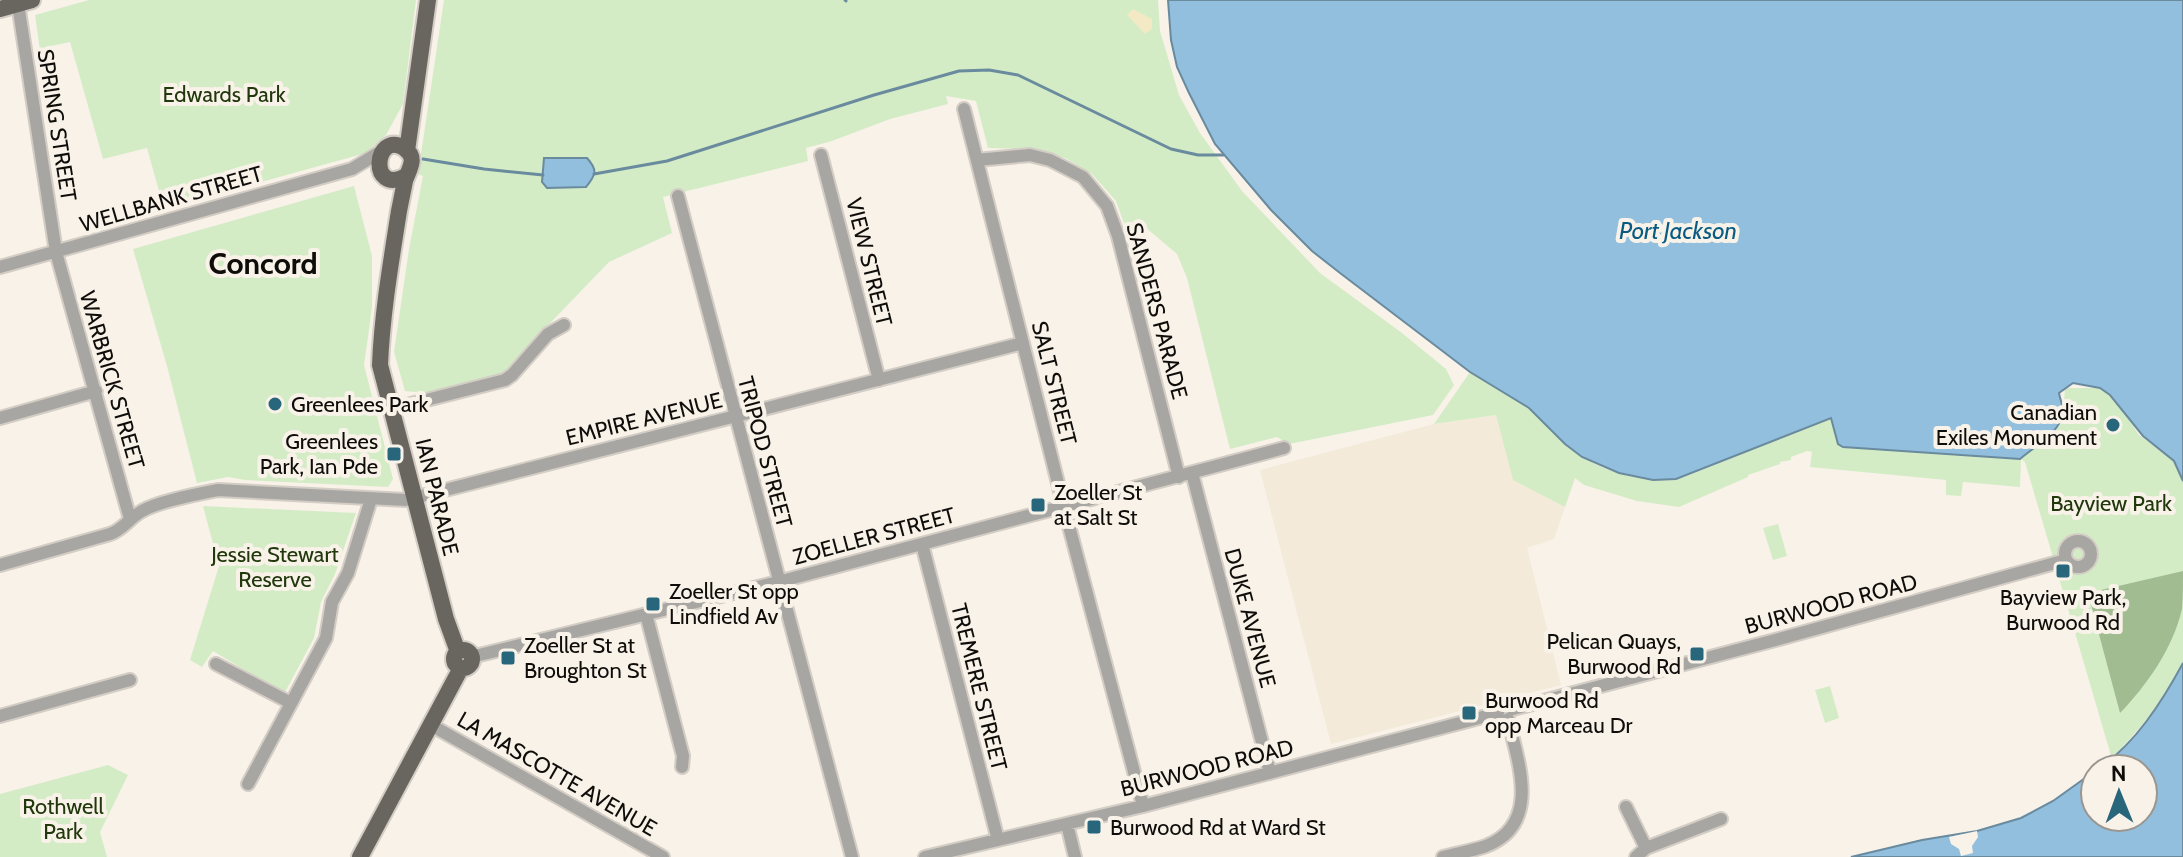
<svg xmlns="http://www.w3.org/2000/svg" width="2183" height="857" font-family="Cabin,sans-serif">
  <rect width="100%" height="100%" fill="#f8f2e9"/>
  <path fill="#f3ead9" d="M1496 415 1514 480 1565 507 1554 539 1527 548 1561 685 1331 744 1260 470 1434 424Z"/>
  <path fill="#d4ecc6" d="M89 0H416L403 104 386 135 366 153 164 209 147 148 103 159 70 42 42 48 40 51 35 15Z
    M444 0H1158L1160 31 1179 95 1200 133 1242 191 1320 273 1402 333 1446 369 1454 385 1433 415 1289 444 1277 437 1230 449 1187 278 1177 254 1145 227 1127 232 1116 201 1091 173 1065 158 1033 149 988 148 976 101 946 96 948 104 890 119 832 141 806 148 808 161 663 197 672 233 609 262 530 344 506 375 424 393 405 391 394 352 409 249 423 176 418 174Z
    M354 186 372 256V308L364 365 393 479 388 487 245 480 228 477 197 483 167 366 133 249Z
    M1470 372C1489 385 1511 395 1529 408 1544 420 1555 435 1569 447 1600 473 1648 486 1687 476L1831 418 1838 444 1843 447 2063 414 2065 388H2100L2110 395 2122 409 2139 435 2174 461 2183 481V663L2161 703 2112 759 2025 462 2021 459 2020 487 1963 482 1961 496 1946 495V480L1810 467 1812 452 1807 451 1791 457V460L1780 462V464L1748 475V477L1679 507 1637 501 1584 485 1575 478 1565 507 1513 480 1496 415 1434 424Z
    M203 506 356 513 335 574 321 602 314 638 284 694 213 651 202 667 190 660 219 566Z
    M1778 524 1787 556 1773 560 1763 528Z
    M1830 686 1839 718 1825 723 1815 690Z
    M108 765 128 775 100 832 107 857H0V794Z"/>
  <path fill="#a2bc92" d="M2183 571C2183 583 2183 597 2182 609 2173 648 2147 685 2120 713L2088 593Z"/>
  <path fill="#f3e9c4" d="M1133 9 1152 19V29L1145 34 1127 15Z"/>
  <path fill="#91bfdd" stroke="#6a8a9e" stroke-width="2" d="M1168 0H2183V481L2174 461 2143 436 2110 395 2100 388 2073 383 2059 393C2060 399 2063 405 2063 412 2062 431 2034 447 2020 459L1843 447 1838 444 1831 418 1676 479 1653 480 1619 473 1582 457 1565 444 1529 408 1470 372 1340 273 1312 251 1271 210 1215 144 1189 93 1177 67 1171 40Z
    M544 158H587C598 170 596 175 586 187L547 188 542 182Z
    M2183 663V857H1851L1922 840 1977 831 2021 818 2053 801 2095 771V817H2143V769H2098C2135 744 2162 702 2183 663Z"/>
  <path fill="#f8f2e9" d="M1977 831 1978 837 1972 846 1973 853 1961 856 1959 849 1951 844 1949 837Z"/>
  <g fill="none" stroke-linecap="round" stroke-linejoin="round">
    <path stroke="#6a8a9e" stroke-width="3" d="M845 0 846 1
      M423 159 484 169 543 175
      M594 174 667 161 874 95 959 71 989 70 1018 75 1171 149 1198 155H1223"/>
    <g stroke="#d3cdc5" stroke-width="16">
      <path id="minor" d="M18 4 56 252 130 519
        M964 109 1064 507 1143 806
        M821 155 879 380
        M977 160 1030 155 1050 160 1083 177 1107 206 1118 236 1179 477
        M678 196 852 857
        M0 267 352 169 385 149
        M391 409 505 380 512 375 548 334 564 325
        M0 418 96 391
        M1192 473 1270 773
        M2065 554a13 13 0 1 1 26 0a13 13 0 1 1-26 0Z
        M922 544 998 840
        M0 565 110 534C124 529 129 518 142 511 159 501 198 494 218 490L406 500 1023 343
        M646 614 683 756 682 767
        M471 657 778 582 1284 448
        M216 664 291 703
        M1513 709 1779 639 2066 560
        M0 716 130 680
        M431 725 663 857
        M248 784 326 638 332 602 348 573 371 499
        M1626 807 1646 848
        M1067 824 1075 857
        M925 857 1143 806 1498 713
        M1443 857C1457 853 1472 851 1486 846 1542 824 1518 762 1508 719
        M1636 857 1646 848 1721 819"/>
    </g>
    <g stroke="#d3cdc5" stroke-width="20">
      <path id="major" d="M0 9 32 0
        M407 151 428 0
        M406 176C368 196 374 130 404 148 419 158 408 170 405 181 403 191 401 201 399 211 391 262 382 314 380 365L446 619 458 652
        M454 659a9 9 0 1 1 18 0a9 9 0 1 1-18 0Z
        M360 857 461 668"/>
    </g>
    <use href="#minor" stroke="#a7a6a2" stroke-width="12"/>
    <use href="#major" stroke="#69665f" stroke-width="16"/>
  </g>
  <g fill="#28667c" stroke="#f8f2e9" stroke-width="3">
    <circle cx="275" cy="404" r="8"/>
    <circle cx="2113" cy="425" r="8"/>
    <rect x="386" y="446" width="16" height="16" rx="4"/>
    <rect x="1030" y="497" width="16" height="16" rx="4"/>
    <rect x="2055" y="563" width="16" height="16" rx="4"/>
    <rect x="645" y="596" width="16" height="16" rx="4"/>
    <rect x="1689" y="646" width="16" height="16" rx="4"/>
    <rect x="500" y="650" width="16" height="16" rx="4"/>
    <rect x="1461" y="705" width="16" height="16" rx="4"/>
    <rect x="1086" y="819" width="16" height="16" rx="4"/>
  </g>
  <g text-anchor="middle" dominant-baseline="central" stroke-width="8" stroke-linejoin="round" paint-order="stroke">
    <g font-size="22" fill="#20380b" stroke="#f8f2e9">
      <text x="224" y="94">Edwards Park</text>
      <text x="2111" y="503">Bayview Park</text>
      <text x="275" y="554">Jessie Stewart<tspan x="275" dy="25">Reserve</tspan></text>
      <text x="63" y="806">Rothwell<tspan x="63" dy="25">Park</tspan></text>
    </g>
    <g font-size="22" fill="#0f0d0a" stroke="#f8f2e9">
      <text transform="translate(57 125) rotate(81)">SPRING STREET</text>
      <text transform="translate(171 199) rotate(-16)">WELLBANK STREET</text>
      <text transform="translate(869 262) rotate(76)">VIEW STREET</text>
      <text transform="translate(1157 311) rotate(75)">SANDERS PARADE</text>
      <text transform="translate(112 380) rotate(74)">WARBRICK STREET</text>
      <text transform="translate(1054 383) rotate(76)">SALT STREET</text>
      <text transform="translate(644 419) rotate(-14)">EMPIRE AVENUE</text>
      <text transform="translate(765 452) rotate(75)">TRIPOD STREET</text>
      <text transform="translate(437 497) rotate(76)">IAN PARADE</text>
      <text transform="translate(874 536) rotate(-15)">ZOELLER STREET</text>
      <text transform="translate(1831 604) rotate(-15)">BURWOOD ROAD</text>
      <text transform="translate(1250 618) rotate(75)">DUKE AVENUE</text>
      <text transform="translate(979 687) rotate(76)">TREMERE STREET</text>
      <text transform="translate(1207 768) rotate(-14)">BURWOOD ROAD</text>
      <text transform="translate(557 774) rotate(30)">LA MASCOTTE AVENUE</text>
    </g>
    <g font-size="22" fill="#0f0d0a" stroke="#f8f2e9" text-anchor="start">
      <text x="291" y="404">Greenlees Park</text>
      <text x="2097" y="412" text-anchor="end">Canadian<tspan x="2097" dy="25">Exiles Monument</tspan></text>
      <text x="378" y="441" text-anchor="end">Greenlees<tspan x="378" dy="25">Park, Ian Pde</tspan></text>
      <text x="1054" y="492">Zoeller St<tspan x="1054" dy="25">at Salt St</tspan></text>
      <text x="669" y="591">Zoeller St opp<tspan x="669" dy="25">Lindfield Av</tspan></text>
      <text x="2063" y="597" text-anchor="middle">Bayview Park,<tspan x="2063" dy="25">Burwood Rd</tspan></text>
      <text x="1681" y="641" text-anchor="end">Pelican Quays,<tspan x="1681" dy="25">Burwood Rd</tspan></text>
      <text x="524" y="645">Zoeller St at<tspan x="524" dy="25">Broughton St</tspan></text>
      <text x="1485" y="700">Burwood Rd<tspan x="1485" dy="25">opp Marceau Dr</tspan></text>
      <text x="1110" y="827">Burwood Rd at Ward St</text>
    </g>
    <g font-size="24" font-style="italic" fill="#085b82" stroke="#f8f2e9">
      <text x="1678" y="230">Port Jackson</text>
    </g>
    <g font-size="30" font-weight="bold" fill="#0f0d0a" stroke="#f8f2e9">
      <text x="263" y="263">Concord</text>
    </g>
  </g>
  <g transform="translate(2119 793) rotate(359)"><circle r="38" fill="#f8f2e9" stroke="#9b9690" stroke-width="2"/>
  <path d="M0-6L14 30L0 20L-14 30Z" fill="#28667c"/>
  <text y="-12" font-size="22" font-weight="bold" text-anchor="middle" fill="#0f0d0a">N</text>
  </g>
</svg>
